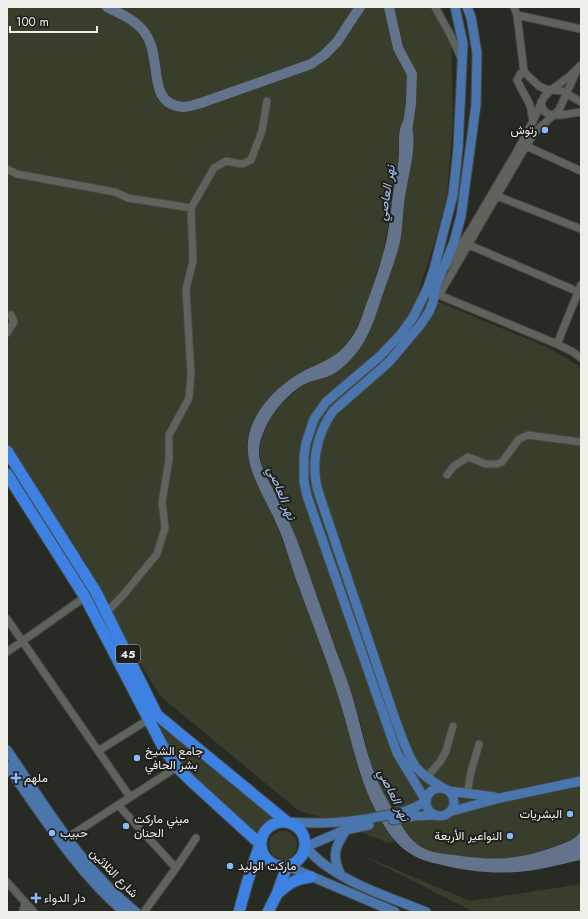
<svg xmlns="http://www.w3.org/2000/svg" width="588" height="919" font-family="Jost,Vazirmatn,sans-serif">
  <rect width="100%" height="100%" fill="#282a24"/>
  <path fill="#383e2b" d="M7 7H431L451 36 453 121 447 196 434 244 418 293 549 348 577 365 581 371V831L579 836 562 845 537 853 505 859 473 858 437 853 425 849 416 843 407 833 391 808 381 789 371 765 355 703 314 588 294 534 263 470 259 451 263 434 270 419 281 404 302 386 317 379 328 376 339 370 352 358 368 332 377 313 399 245 413 138 412 124 398 138 400 145 399 163 383 254 363 315 355 332 345 347 332 358 301 373 281 387 268 400 256 417 249 433 247 444 252 470 277 526 334 682 348 726 359 772 371 800 386 830 395 842 388 843 331 820 299 811 160 696 7 442Z
    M156 720 278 821C270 824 264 827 260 835L198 781 175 756 154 721Z
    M269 845a14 14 0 1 1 28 0a14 14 0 1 1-28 0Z
    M362 855 470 901 581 884V912H474Z"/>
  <path fill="#63738b" d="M408 119C420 135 409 172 406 191 403 206 403 221 401 236 398 254 391 271 385 288 378 308 372 331 360 348 352 359 340 372 327 377 319 379 311 381 303 385 282 398 262 424 259 449 258 465 269 481 276 495 283 510 291 525 297 540 309 573 320 606 332 639 337 655 344 670 349 686 358 712 363 741 372 767 380 789 392 809 404 829 409 837 416 845 425 849 434 853 445 854 454 855 493 861 519 860 557 846 565 843 577 839 581 831V860C560 864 538 871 517 872 492 874 466 871 442 865 428 862 417 859 405 850 389 838 380 819 371 801 357 771 351 737 341 705 329 665 313 626 299 587 291 567 286 545 277 525 266 499 245 470 248 441 251 412 278 385 302 372 325 360 339 358 354 334 361 323 364 309 369 297 374 283 379 269 383 254 389 235 390 215 393 195 394 185 397 175 398 165 401 149 396 135 403 121Z"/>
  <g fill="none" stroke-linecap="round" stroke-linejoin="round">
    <path stroke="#63738b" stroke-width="10" d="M107 7C121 14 136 20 145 33 150 40 153 51 154 59 158 79 155 105 183 107 189 107 196 104 201 103L311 64 324 55 337 42 360 7
      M389 7 398 48 412 74 411 103 407 132"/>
    <g stroke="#464843" stroke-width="9">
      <path id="minor" d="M435 7 451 36 462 60
        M514 7 517 15 524 72 539 86 545 89 562 91 581 102
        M517 15 581 29
        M524 72 521 73 517 80 521 88 530 105 533 121
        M541 102C542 123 568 113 581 112
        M526 146 581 171
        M7 169 17 174 115 192 128 198 191 208 214 168 226 161 242 164 251 160 262 131 267 101
        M497 196 581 229
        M469 245 581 293
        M447 266 470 231 516 153 533 121 544 97 551 90 570 76 581 65
        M431 295 434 297 439 295 526 146 536 131 559 110 577 70
        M439 295 557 344 573 352 581 358
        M7 333 14 322 11 315
        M557 344 581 285
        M447 475 454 466 468 457 486 464H497L502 462 519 439 528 435 581 442
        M107 612 125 593 157 554 165 528 162 502 169 460V435L189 398 191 375 186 289 193 261 191 208
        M7 619 130 797
        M7 652 85 597
        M98 751 151 718
        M427 777 440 762 446 751 453 726
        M467 794 471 772 479 744
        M118 805 176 868
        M67 838 177 767
        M7 882 34 912
        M23 912 25 903
        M144 912 176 868 196 838"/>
    </g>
    <g stroke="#464843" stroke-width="11">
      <path id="major" d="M7 750C46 807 82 869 136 912
        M7 766C43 816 76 871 124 912
        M443 788C433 782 422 775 415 766 406 752 401 734 395 719L319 494C310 466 316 435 333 411L389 362 421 324 429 312 433 302 436 286 454 242 461 216 476 105 477 53 471 17 467 7
        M426 802a14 14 0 1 1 28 0a14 14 0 1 1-28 0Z
        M449 791 495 797
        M449 812 500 798 581 781
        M393 820 414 816 436 815
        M287 822C322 824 349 823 383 816 400 813 411 811 426 801L397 753 307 496 304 482V456L306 443 314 419 326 402 379 357 401 334 414 316 428 287 434 269 453 195 458 149 463 44 455 7
        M369 825 345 830 305 847C311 853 318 860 325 865 355 887 392 898 426 912
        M287 866 395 912
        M341 875C331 856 335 846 347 829"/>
    </g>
    <g stroke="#464843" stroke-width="13">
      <path id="highway" d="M7 451 96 592 157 715 287 822
        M7 474 85 597 163 747 177 767 191 781 260 844 247 883 239 912
        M261 844a22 22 0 1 1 44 0a22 22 0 1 1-44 0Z
        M278 893C290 883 295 879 311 877
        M268 912 277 894 287 866"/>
    </g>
    <use href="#minor" stroke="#60625c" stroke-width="7"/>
    <use href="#major" stroke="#4b75ad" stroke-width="9"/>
    <use href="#highway" stroke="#3d81e3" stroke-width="11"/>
  </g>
  <g fill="#8bb9fc" stroke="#1f201b" stroke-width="1.5">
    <circle cx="545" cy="130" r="4"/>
    <circle cx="137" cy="758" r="4"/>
    <path d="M14 772h4v4h4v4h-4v4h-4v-4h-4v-4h4z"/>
    <circle cx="570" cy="814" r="4"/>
    <circle cx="126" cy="826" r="4"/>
    <circle cx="52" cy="833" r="4"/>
    <circle cx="510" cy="836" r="4"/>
    <circle cx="230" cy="866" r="4"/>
    <path d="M34 892h4v4h4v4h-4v4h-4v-4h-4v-4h4z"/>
  </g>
  <g text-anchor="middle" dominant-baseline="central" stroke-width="4" stroke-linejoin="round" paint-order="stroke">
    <rect fill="#1f201b" stroke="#b1b2ad" stroke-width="1" x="116" y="645" width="24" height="18" rx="3"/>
    <g font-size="11" font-weight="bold" fill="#eff0ec">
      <text x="128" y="654">45</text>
    </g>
    <g font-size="12" fill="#eff0ec" stroke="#1f201b" text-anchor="start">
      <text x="537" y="130" text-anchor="end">رتوش</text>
      <text x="145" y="751">جامع الشيخ<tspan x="145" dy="14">بشر الحافي</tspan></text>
      <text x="24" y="778">ملهم</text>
      <text x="562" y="814" text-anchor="end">البشريات</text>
      <text x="134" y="819">ميني ماركت<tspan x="134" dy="14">الحنان</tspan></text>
      <text x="60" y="833">حبيب</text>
      <text x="502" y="836" text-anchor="end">النواعير الأربعة</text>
      <text x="238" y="866">ماركت الوليد</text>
      <text x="44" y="898">دار الدواء</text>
    </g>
    <g font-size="12" fill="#eff0ec" stroke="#1f201b">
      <text transform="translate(114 873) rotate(46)">شارع الثلاثين</text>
    </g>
    <g font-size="13" font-style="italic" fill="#a7c6f4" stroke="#1f201b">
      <text transform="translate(386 193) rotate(-81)">نهر العاصي</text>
      <text transform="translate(282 493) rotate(68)">نهر العاصي</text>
      <text transform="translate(394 795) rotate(64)">نهر العاصي</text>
    </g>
  </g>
  <rect width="588" height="919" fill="none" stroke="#eff0ec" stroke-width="16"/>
  <path d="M10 26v6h87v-6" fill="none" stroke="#eff0ec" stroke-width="2"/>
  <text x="16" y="26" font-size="12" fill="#eff0ec" stroke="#1f201b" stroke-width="3" paint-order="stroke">100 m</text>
</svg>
